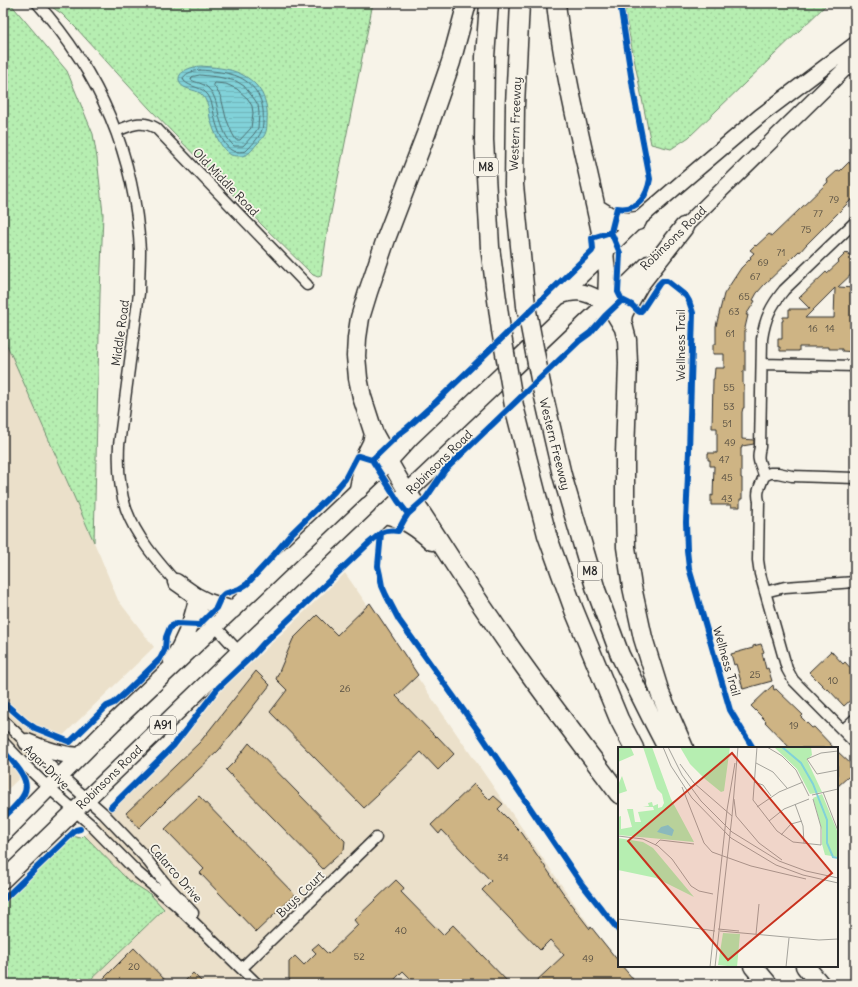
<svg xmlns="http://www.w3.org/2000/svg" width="858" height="987" font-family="Delius,sans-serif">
  <defs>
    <pattern id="grass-dots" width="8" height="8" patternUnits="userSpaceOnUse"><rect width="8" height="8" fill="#b6eeb1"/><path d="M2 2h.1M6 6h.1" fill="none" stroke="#9dcc98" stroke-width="1.8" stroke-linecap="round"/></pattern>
    <pattern id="water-rules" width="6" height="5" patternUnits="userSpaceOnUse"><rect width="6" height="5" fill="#81d2d9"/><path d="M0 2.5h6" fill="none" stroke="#70b4ba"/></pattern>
  </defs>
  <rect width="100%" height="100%" fill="#f7f3e8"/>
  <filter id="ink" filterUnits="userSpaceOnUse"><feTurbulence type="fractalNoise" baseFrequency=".025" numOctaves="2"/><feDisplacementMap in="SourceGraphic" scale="8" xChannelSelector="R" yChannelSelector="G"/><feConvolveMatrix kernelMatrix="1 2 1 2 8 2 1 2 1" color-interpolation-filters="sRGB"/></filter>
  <g filter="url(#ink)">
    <path fill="#ebe0ca" d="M3 336 100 556 118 600 154 647 3 794Z
      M345 573 592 929 619 966H621L636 984H3V902L72 836 81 838 178 746 220 692 229 682 248 666Z"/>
    <path fill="url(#grass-dots)" stroke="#708c6e" d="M3 3H10L67 71 93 134 97 158 103 214 100 294 94 542 3 336Z
      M46 3H373L327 233 321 276 318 277 313 275 262 225 149 108 117 73 77 29 62 14Z
      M624 3H828L689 137 671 149 651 144 626 18Z
      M84 835 128 880 150 894 164 909 86 984H3V902L72 836 81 838Z"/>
    <path fill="url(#water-rules)" stroke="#5f8f93" d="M200 66C213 67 229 68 241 74 260 83 269 101 267 121 267 126 267 131 264 136 262 139 259 142 256 145 252 150 249 155 242 156 239 156 234 156 231 155 220 149 213 129 210 118 209 112 209 106 206 101 204 97 202 94 198 92 192 89 180 89 179 80 178 70 193 67 200 66Z"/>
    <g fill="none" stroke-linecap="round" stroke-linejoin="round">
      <path stroke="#4d6e71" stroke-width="1" d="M200 70C213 71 228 72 239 77 256 85 265 102 263 120 263 124 263 128 261 132 258 139 251 146 246 151 242 152 237 152 233 151 224 148 217 128 215 119 213 111 213 103 208 95 201 86 191 88 184 81L183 78C187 72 194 71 200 70Z
        M200 75 218 77 236 81 244 86 255 100 258 105 259 113 258 128 254 134 243 146H234C226 139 222 127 219 116 217 106 216 96 208 88 203 83 197 83 191 80L192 77Z
        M215 83 226 84 237 89 248 99 252 106 253 113 251 128 240 140H236L232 133 226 118 221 97 214 86Z"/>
    </g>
    <path fill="#ceb484" stroke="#2b2b2b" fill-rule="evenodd" d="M855 161V196L806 245 800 252 799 251 789 261 764 285 757 293 753 300 755 301 746 315H748L745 328V371H743V385H744V408H743L742 412V439L754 440V444L742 446V448H741V478H742V499H740V507H731V505H711V495L713 496 714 466H710V460H708V453H717V428H712L713 379H714L715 368H724V354H713V344H716V326L724 294 741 268 751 258 750 257 754 253 750 250 755 245 756 246 769 234 772 236 828 182 827 180 838 170 840 171 849 162 851 165Z
      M847 252 855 261V271L838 287 855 288V352L842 351V349H829V347H799V351H780V347H778V339H782V321H783V317H789V309H810L799 298 826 272 827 273 839 262 838 261ZM835 288 834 318H805Z
      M370 603 418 675 396 696 436 737 437 736 454 754 438 770 421 752 377 794 378 795 364 808 270 712 287 690 276 679 293 639 317 615 337 635Z
      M761 644 764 652 762 653 766 669 768 668 772 681 743 689 736 664 734 665 731 654 753 648V646Z
      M831 651 843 664 845 662 855 673V696L844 706 828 689 827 690 809 672Z
      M256 671 270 685 219 750 170 797 139 828 126 813 200 742Z
      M773 685 774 690 776 689 803 715 801 717 812 728 814 727 834 748H790L765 722 766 721 751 706Z
      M249 743 345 841 344 850 323 869 226 770 235 761Z
      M837 751 852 765 851 766 855 770V773L849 778 848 777 837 787Z
      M474 784 490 800 494 796 503 804 498 809 522 833 570 903 590 929 591 927 619 962V966H622L633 979 628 984H533L564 955 550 940 540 950 482 890 491 881 442 830 439 834 431 825Z
      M199 796 295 895 256 932 200 873 204 869 165 829Z
      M396 880 404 888 401 892 443 935 453 925 510 984H416L403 971 390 984H294L289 979V962L295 956 304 965 316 953 312 949 318 944 328 954 358 925 354 920Z
      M134 948 169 984H98Z
      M193 973 204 984H182Z"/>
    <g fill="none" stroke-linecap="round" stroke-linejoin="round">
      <g stroke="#2b2b2b" stroke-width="13">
        <path id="minor" d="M37 3C100 73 135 156 140 250 140 264 139 279 139 293L119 445C118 466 119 488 126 509 137 539 159 563 180 587
          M116 131C130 126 141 119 156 128L307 285
          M855 222 784 290C771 306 765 318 762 339L760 447C756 462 761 463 764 476 761 485 756 491 759 501L758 560 760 574 787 669 793 680 855 743
          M762 364 855 366
          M764 476 770 473H778L792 476 855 478
          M765 592 785 587 855 582
          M193 602 239 652
          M3 720 61 776 103 813 144 856 164 882 193 913
          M843 730 855 719
          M3 742 26 766 49 788 90 824 138 873 176 905 257 984
          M242 968 376 838"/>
      </g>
      <g stroke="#2b2b2b" stroke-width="17">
        <path id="secondary" d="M677 234 855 59
          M605 252 637 221 681 183 760 116 855 44
          M606 304 648 263"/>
      </g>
      <g stroke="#2b2b2b" stroke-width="19">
        <path id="trunk" d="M605 252 607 273 606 304
          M559 296C578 289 589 292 606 304
          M389 461 407 492
          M176 582 196 596 206 601 233 610
          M172 661C183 643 191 625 196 604
          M27 742C45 750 60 755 80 756
          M3 834 113 723 389 461 410 438 605 252
          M3 880 239 652 606 304"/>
      </g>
      <g stroke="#2b2b2b" stroke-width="21">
        <path id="motorway" d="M489 3 485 57 484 140 490 247 501 330
          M520 3 515 105 514 185 526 306
          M556 3C565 87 589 169 605 252
          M596 208C611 217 618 224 637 221
          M684 227 639 285 626 308 623 314 622 321 627 340 628 363 625 454V504L626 547 632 587 643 638 660 693 684 748
          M606 304 615 313 624 328
          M541 384 562 475 596 590 620 655 650 715 667 748
          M514 406 547 535 574 610 619 719 634 748
          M389 461 374 434 362 397 358 378 356 356 357 338 360 318 368 292 387 236 426 134 451 62 467 3
          M359 489 365 457 372 443 374 434
          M407 492C436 534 462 578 491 619 531 679 576 736 619 794
          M384 514C404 518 418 528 432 541
          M753 966 768 984
          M805 966 820 984"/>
      </g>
      <use href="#minor" stroke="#f7f3e8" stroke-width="10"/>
      <use href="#secondary" stroke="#f7f3e8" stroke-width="14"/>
      <use href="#trunk" stroke="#f7f3e8" stroke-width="16"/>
      <use href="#motorway" stroke="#f7f3e8" stroke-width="18"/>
      <g stroke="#2b2b2b" stroke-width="21" stroke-linecap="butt">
        <path id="motorway-bridge" d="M526 306 541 384
          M501 330 514 406"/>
      </g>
      <use href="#motorway-bridge" stroke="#f7f3e8" stroke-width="18"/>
      <g stroke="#f7f3e8" stroke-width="8">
        <path id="cycleway" d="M620 3 634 95 650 179C647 197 638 211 617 208L611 232 620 253 618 292 622 300 632 305 638 311 640 312 642 310 659 284 662 281H667L686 296 689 301 693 313 689 451 686 522 687 550 689 568 730 710 753 748
          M408 514 398 501 372 460 399 434 407 428 437 401 592 251 593 249 592 238 611 232
          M3 702 26 722 35 728 70 742 107 706 114 703 124 694 160 659 165 649 166 637 170 627 176 624 199 625 216 608 221 597 224 594 239 589 247 584 272 557 292 533 334 492 345 479 357 456H359L372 460
          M3 751C12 761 32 779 24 794 20 803 10 811 3 818
          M111 807 174 745 218 688 254 654 263 644 369 543 381 533
          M3 900 76 830 80 829
          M619 931 581 883 479 732 399 620 386 595 382 586 380 575 378 566 381 533C387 530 391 530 398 531L404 520 408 514 426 498 445 470 579 341 590 333 605 316 622 300"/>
      </g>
      <use href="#cycleway" stroke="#0057b8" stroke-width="6"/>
    </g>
  </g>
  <g text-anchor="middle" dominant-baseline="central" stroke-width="3.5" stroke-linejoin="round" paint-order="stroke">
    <g font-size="10" fill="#544d41">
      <text x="834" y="199">79</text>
      <text x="818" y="213">77</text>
      <text x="806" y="229">75</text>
      <text x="781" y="252">71</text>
      <text x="763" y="262">69</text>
      <text x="755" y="276">67</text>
      <text x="744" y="296">65</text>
      <text x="734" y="311">63</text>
      <text x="813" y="328">16</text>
      <text x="830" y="328">14</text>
      <text x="730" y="333">61</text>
      <text x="729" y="387">55</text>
      <text x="729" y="406">53</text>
      <text x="727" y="423">51</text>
      <text x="730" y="442">49</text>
      <text x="724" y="459">47</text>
      <text x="727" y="477">45</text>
      <text x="727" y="498">43</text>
      <text x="755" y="674">25</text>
      <text x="833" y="680">10</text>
      <text x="345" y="688">26</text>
      <text x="794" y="725">19</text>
      <text x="503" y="857">34</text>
      <text x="401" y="930">40</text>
      <text x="359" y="956">52</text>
      <text x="588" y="958">49</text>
      <text x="134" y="966">20</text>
    </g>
    <g fill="#f7f3e8" stroke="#686764" stroke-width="1">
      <rect x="474" y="158" width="24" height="18" rx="3"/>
      <rect x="578" y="562" width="24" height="18" rx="3"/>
      <rect x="150" y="716" width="26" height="18" rx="3"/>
    </g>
    <g font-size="11" font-weight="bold" fill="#2b2b2b">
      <text x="486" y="167">M8</text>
      <text x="590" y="571">M8</text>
      <text x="163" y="725">A91</text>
    </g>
    <g font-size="12" fill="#2b2b2b" stroke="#f7f3e8">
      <text transform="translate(515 124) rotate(-88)">Western Freeway</text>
      <text transform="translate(226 182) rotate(46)">Old Middle Road</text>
      <text transform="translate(673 238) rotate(-44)">Robinsons Road</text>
      <text transform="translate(120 333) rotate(-82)">Middle Road</text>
      <text transform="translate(680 345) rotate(-90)">Wellness Trail</text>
      <text transform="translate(555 444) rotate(76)">Western Freeway</text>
      <text transform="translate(439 462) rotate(-44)">Robinsons Road</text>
      <text transform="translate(727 661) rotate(74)">Wellness Trail</text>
      <text transform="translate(47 767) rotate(44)">Agar Drive</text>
      <text transform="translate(109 777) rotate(-44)">Robinsons Road</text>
      <text transform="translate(176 873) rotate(49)">Calarco Drive</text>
      <text transform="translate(300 894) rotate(-44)">Buys Court</text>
    </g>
  </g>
  <g transform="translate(618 747)">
    <rect width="220" height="220" fill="#f7f3e8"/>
    <path d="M0 0 13 1 16 8 0 15ZM25 0H34L53 52 76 95 0 88V70L3 69V82L14 80 9 62H15L17 75H23L20 65 36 63 35 60H25L31 59 30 56 34 55 35 59 40 57V61L44 60 46 56 44 47 39 42ZM62 0H112L106 44 103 45 87 32 72 17ZM156 0H193L194 8 189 13 204 45 192 47 179 22ZM4 29 9 44 0 47V38ZM204 47 220 86V110L207 108 204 97V83L195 51ZM0 91 25 95 35 101 76 150 38 131 0 123ZM105 186 122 187 119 220 100 218Z" fill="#b6eeb1"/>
    <path d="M50 78 56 83 54 89 39 85 43 80Z" fill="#81d2d9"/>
    <path fill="none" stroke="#81d2d9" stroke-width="2" d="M164 0 183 16 195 37 209 73V96L215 110 220 111"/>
    <path fill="none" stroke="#a5a39c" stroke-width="1" d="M45 0 53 19 74 51 113 91 158 118 185 128 220 136M50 0 64 28 83 54 114 85 161 114 188 124 220 131M139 0 135 53 159 84 175 95 203 98V80L195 52M149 0 164 9 178 23 191 49M220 4 203 6 189 12 199 27 220 23M138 16 155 25 169 41M62 17 76 36 114 69M136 35 145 38 153 49M64 40 86 96 94 105 133 119 188 132M205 45 220 84M194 48 220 42M116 52 118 69 141 96 164 113M177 57 185 79 186 96M139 60 161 45 185 35M109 63 117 16M114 69 120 0M151 74 166 62 191 52M163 88 173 77 184 74M0 89 25 92 40 99 54 112 73 139 81 144 95 147M37 98 42 93 76 97M0 172 69 180M69 180 97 184M100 182 121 184M102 184 201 193 220 192M138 187 141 157M92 220 109 63M97 220 114 69M168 220 171 191"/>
    <path fill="#c8321e" fill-opacity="0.15" stroke="#c8321e" stroke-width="2" d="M114 6 214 126 110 213 10 94Z"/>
    <rect width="220" height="220" fill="none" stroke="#2b2b2b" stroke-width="2"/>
  </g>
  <rect width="858" height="987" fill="none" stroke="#f7f3e8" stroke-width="16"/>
  <rect x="8" y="8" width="842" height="971" fill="none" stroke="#2b2b2b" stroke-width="1.5" filter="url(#ink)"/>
</svg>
